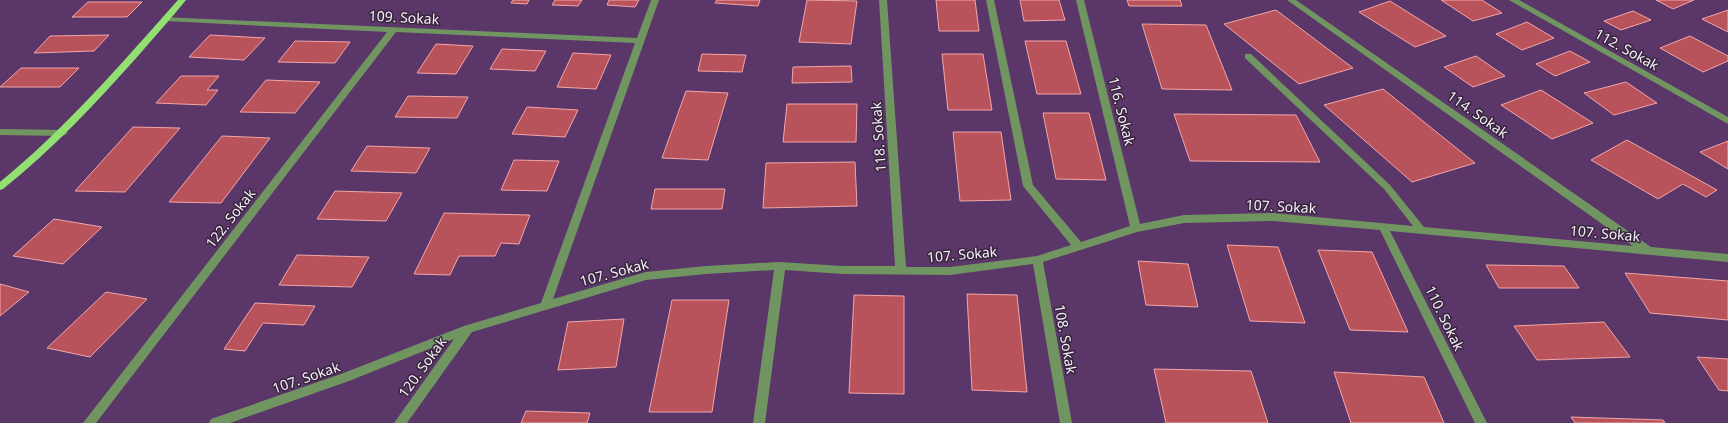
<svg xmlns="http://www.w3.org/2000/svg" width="1728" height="423" font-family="'Noto Sans',sans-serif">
  <rect width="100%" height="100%" fill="#5b3668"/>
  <path fill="#b9535b" stroke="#f3a6a9" d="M513 0H529L527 4 511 3Z
    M555 0H582L578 6 552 5Z
    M609 0H639L635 7 607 5Z
    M717 0H760L758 6 715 3Z
    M807 0 857 1 851 44 799 42Z
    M936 0H975L979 31H939Z
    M1020 0H1059L1065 20 1024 21Z
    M1127 0H1180L1182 6H1129Z
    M1441 0H1482L1502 13 1473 21Z
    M1656 0H1694L1673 9Z
    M1390 1 1446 36 1415 47 1359 12Z
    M88 2H142L127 17H72Z
    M1276 10 1353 68 1299 84 1224 24Z
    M1728 10V32L1702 19Z
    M1633 11 1651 20 1621 30 1604 21Z
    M1527 22 1554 38 1522 50 1496 34Z
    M1142 24 1206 25 1232 90 1162 89Z
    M109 35 94 51 34 53 50 36Z
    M210 35 265 38 244 60 189 57Z
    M1690 36 1728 56V61L1703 72 1660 48Z
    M295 41 350 42 335 63 278 62Z
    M1025 41H1066L1081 94H1037Z
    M436 44 473 46 456 74 417 73Z
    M502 49 546 51 535 71 490 69Z
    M1570 51 1590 62 1555 76 1536 64Z
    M573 53 611 55 596 89 557 87Z
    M702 54 746 55 742 72 698 71Z
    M942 54H983L992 110H948Z
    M1476 56 1505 76 1473 87 1444 67Z
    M851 66 852 82 792 83 793 67Z
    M21 68H79L60 87H0Z
    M181 76H219L207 90H218L206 105 156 103Z
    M266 80 320 82 295 113 240 112Z
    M1626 82 1657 103 1614 115 1584 93Z
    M1383 89 1475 163 1412 182 1324 105Z
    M1541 90 1593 123 1552 139 1501 105Z
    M686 91 728 93 708 160 662 158Z
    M408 96 468 97 457 118 395 117Z
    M787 104H857L856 142H783Z
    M527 107 578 110 565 137 512 134Z
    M1043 113H1089L1106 180 1056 179Z
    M1174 114 1296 115 1320 162 1190 161Z
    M133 127 180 128 125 192 75 191Z
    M953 132H1001L1011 200 960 201Z
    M222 136 270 138 221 203 169 202Z
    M1627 140 1717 190 1706 197 1683 184 1658 199 1591 160Z
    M1728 141V169L1700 152Z
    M367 146 430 148 416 173 351 171Z
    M514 160 559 161 547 191 501 190Z
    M855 162 857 206 763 208 766 163Z
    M655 189H725L722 209H651Z
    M335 191 402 193 386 221 317 219Z
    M444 213 530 215 519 244 501 243 495 256H459L450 275 414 274Z
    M54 219 102 227 63 264 13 256Z
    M1227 245 1278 247 1305 323 1250 321Z
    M1318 250 1372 252 1408 332 1350 330Z
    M297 255 369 257 352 287 279 285Z
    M1138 261 1188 264 1198 307 1146 305Z
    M1486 265 1564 266 1579 288H1499Z
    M1625 273 1728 281V320L1650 313Z
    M0 284 29 292 0 316Z
    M106 292 147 299 90 357 47 348Z
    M967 294 1017 295 1027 392 972 390Z
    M854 295 904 296V394L849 393Z
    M672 300H729L712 412H649Z
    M255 303 315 306 304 325 263 323 245 351 224 349Z
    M624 319 616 367 558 370 568 322Z
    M1604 322 1630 357 1537 360 1514 326Z
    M1697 357 1728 359V391L1719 390Z
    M1154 369 1251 371 1268 423H1166Z
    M1334 372 1424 377 1444 423H1351Z
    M526 411 590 413 587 423H521Z
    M1571 417 1663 420 1665 423H1575Z"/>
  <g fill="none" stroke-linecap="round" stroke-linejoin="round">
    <path fill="#709561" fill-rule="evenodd" d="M651 0H659L553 299 646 272 706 266 780 262 843 266H895L879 0H887L906 267H950L1037 256 1071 245 1023 186 986 0H994L1033 185 1081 242 1130 226 1076 0H1084L1140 224 1184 215 1273 213 1413 226 1384 189 1245 58V54H1251L1390 185 1424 227 1633 246 1287 0H1296L1651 247 1728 254V262L1390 231 1487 423H1475L1380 230 1273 221 1184 223 1137 232 1043 262 1072 423H1060L1033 264 950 275 843 274 785 270 765 423H753L774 270 706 274 646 280 472 332 407 423H394L454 339 349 381 230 423H209L211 419 341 374 464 326 541 303 635 43 396 32 96 423H83L387 32 165 21H162V17L637 38Z
      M1509 0H1519L1728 117V124Z
      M0 129 63 130 68 133 63 136 0 135Z"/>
    <path fill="#93e072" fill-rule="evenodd" d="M178 0H186C171 19 154 37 138 56 96 103 53 149 3 189L0 190V182C66 128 121 64 178 0Z"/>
  </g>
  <g text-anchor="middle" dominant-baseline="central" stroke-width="3" stroke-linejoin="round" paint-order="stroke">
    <g font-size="14" fill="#f8effb" stroke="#37263d">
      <text transform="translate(404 17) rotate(3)">109. Sokak</text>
      <text transform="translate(1627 49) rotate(29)">112. Sokak</text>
      <text transform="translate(1122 111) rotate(76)">116. Sokak</text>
      <text transform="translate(1478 114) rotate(35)">114. Sokak</text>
      <text transform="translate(878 137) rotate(-94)">118. Sokak</text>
      <text transform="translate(1281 206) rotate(3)">107. Sokak</text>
      <text transform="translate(230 218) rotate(-52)">122. Sokak</text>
      <text transform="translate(1605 233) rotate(5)">107. Sokak</text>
      <text transform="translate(962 254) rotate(-5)">107. Sokak</text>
      <text transform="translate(614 272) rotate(-15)">107. Sokak</text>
      <text transform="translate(1445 318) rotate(64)">110. Sokak</text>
      <text transform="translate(1066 339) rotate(80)">108. Sokak</text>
      <text transform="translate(422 367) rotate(-54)">120. Sokak</text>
      <text transform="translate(306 377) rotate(-19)">107. Sokak</text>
    </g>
  </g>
</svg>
